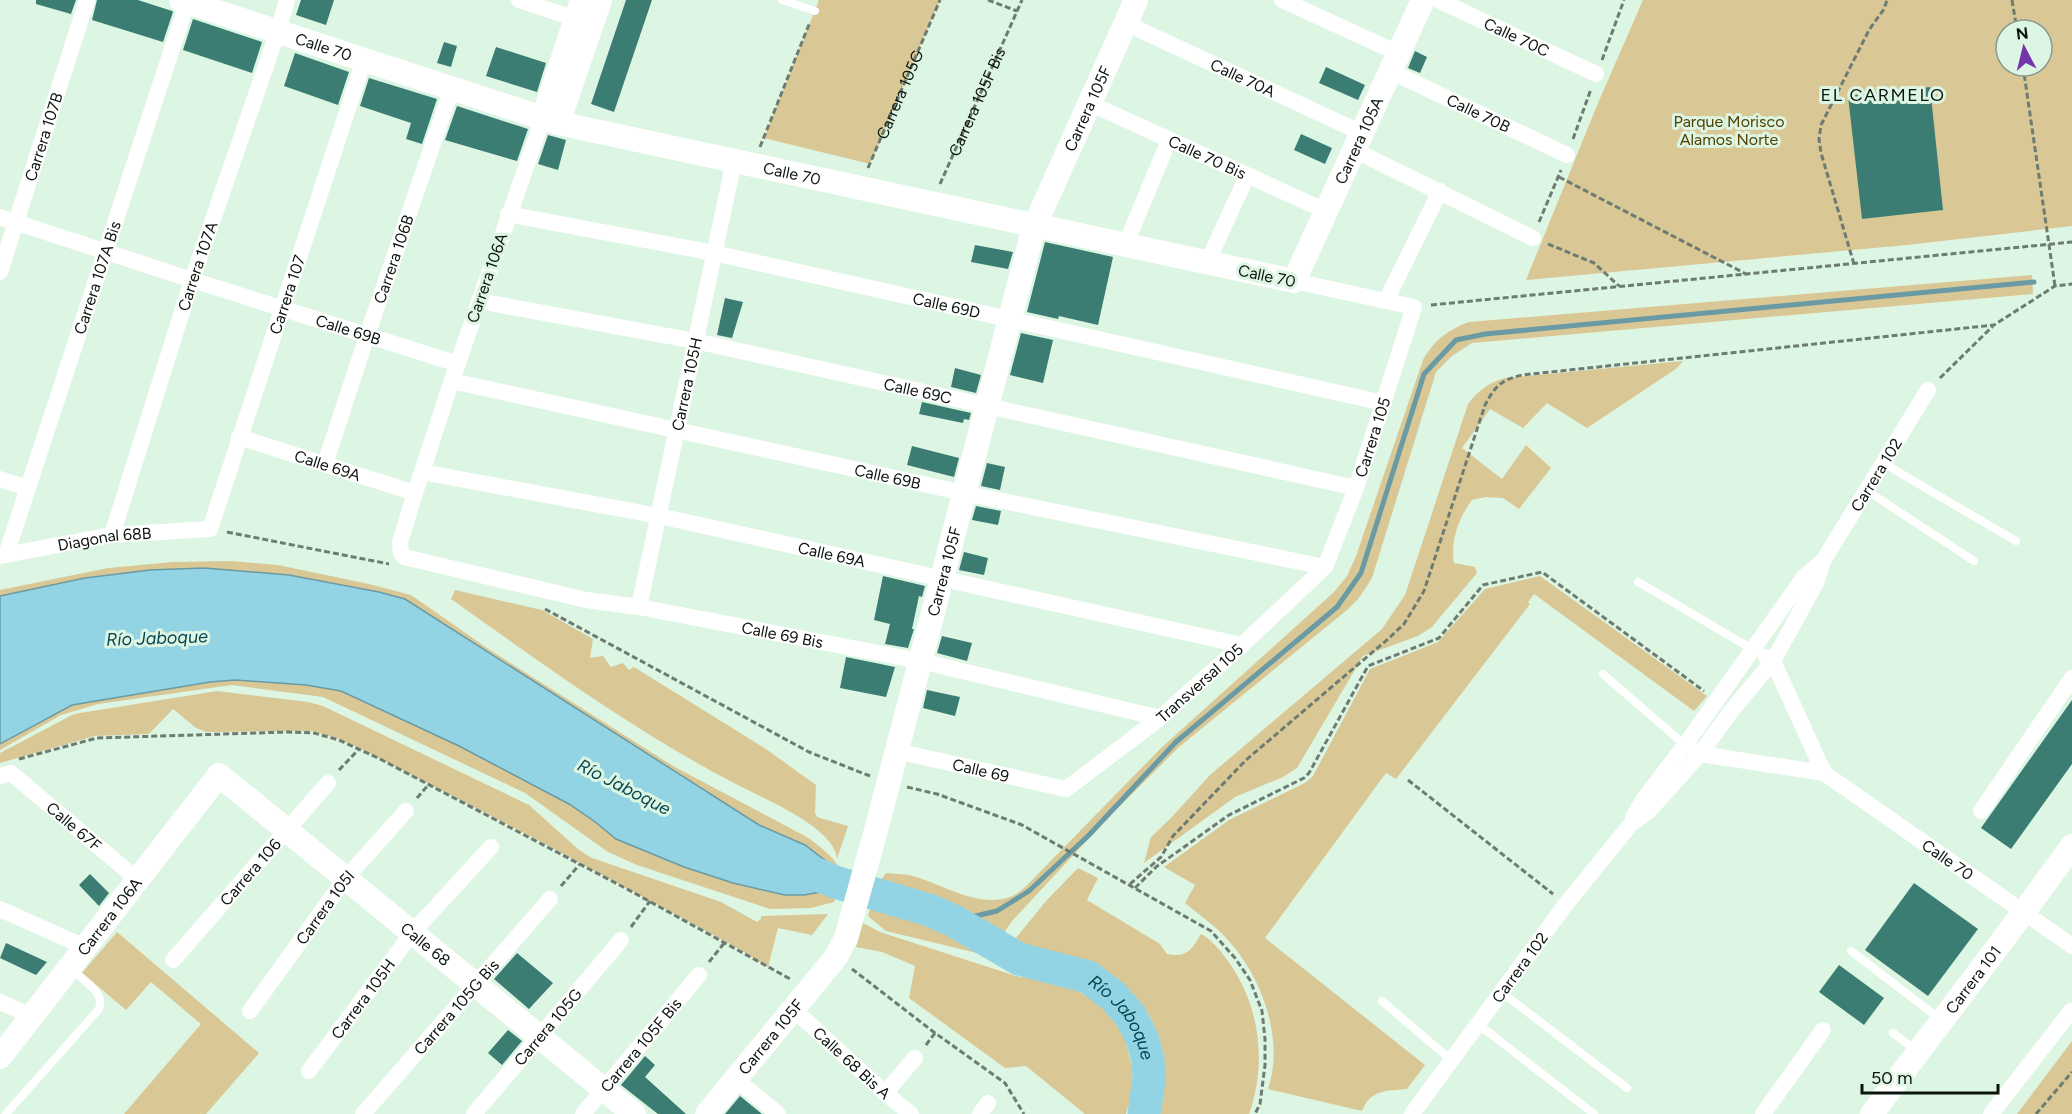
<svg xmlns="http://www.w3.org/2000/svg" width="2072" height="1114" font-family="Figtree,sans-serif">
  <rect width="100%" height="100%" fill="#ddf5e3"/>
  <path fill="#d9c896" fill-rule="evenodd" d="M819 0H940L870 164 764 138Z
    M1643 0H2072V226L1907 245 1526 280 1598 103ZM2006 30H2042V66H2006Z
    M2032 275 2033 294 1472 343 1452 356 1436 372 1372 578 1359 598 1347 610 1179 747 1106 820 1012 921 1004 933C1005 937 1006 941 1010 945 1023 956 1046 957 1062 962 1109 977 1146 1012 1148 1064 1149 1080 1149 1099 1144 1114H1130C1148 1056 1126 999 1068 975L886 931 868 916 877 885 886 873C893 874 902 874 909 875 939 882 978 909 1010 897 1022 892 1030 882 1039 873L1160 749 1334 592 1347 576 1356 556 1423 360C1434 340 1448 330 1469 322Z
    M1683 361 1676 369 1587 428 1547 403 1523 428 1490 409 1462 448 1502 479 1526 445 1551 468 1519 509 1503 498 1486 497 1472 500C1459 517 1450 542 1454 563L1475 567 1477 573 1432 627 1418 636 1363 656 1297 768 1283 777 1235 797 1144 863 1151 837 1171 818 1210 775 1382 629 1405 595 1468 404C1479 390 1488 383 1505 378Z
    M231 561 278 565 369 584 411 595 490 650 673 766 805 836C816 843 840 861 841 874 842 882 836 895 834 902L811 908 770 909 637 865 608 852 525 793 323 697 232 685 98 704 61 715 0 750V590L108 568 173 562Z
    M1540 576 1707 696 1694 711 1534 594 1528 602 1530 604 1396 779 1386 773 1265 938 1425 1065 1407 1089C1386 1091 1371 1089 1362 1111L1268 1089C1284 1042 1264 983 1233 946 1220 929 1202 917 1185 903L1195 885 1164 867 1229 820 1305 783 1313 776 1370 669 1438 642 1485 589Z
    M455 590 542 610 593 639 590 658 603 656 611 667 623 663 629 670 634 667 766 749 816 785 815 813 817 817 848 826 837 859C835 827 761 798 734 783 634 731 543 664 451 599Z
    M217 691 308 702 323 706 529 805 579 850 592 858 721 902 757 922 761 919V916L828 914 812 935 778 928 768 967 732 945 530 836 359 748 339 739 313 731 207 732 196 728 173 709 149 734 95 736 0 763V753L74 714Z
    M1078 868 1098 878 1087 900 1160 944 1167 954C1188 958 1191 950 1201 934 1214 941 1221 952 1230 964 1260 1007 1267 1064 1249 1114H1160C1173 1050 1157 1001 1098 969 1087 963 1074 960 1063 956 1047 950 1028 951 1016 938L1046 901Z
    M863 923 880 932 1016 976 1071 986 1109 1012 1124 1035 1132 1066V1094L1126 1114H1085L1026 1066 1005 1068 909 998 915 966 882 952 856 947Z
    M117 932 259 1053 206 1114H124L201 1024 151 982 126 1010 82 973Z
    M2072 1041V1114H2017Z"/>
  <path fill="#92d4e3" stroke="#6a9aa3" stroke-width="1.5" d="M204 568 289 575 379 592 405 599 759 825 805 845 831 865 832 878 820 892 804 895H785L733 883 684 867 616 839 594 821 569 804 459 746 341 691 306 685 235 680 210 682 72 705 0 744V596L85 578 150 570Z"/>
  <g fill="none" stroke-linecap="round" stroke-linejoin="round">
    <path stroke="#6a9aa3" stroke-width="5" d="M954 921 997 911 1029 891 1089 835 1176 742 1337 607 1361 573 1424 374 1456 340 1485 334 2034 282"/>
    <path stroke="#92d4e3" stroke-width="33" id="s1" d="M790 863 835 882 929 910 954 921 1019 959 1088 977 1113 996 1130 1015 1142 1038 1148 1060 1149 1080 1144 1114"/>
  </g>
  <path fill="#3b7d73" d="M36 0H76L71 14 36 4Z
    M97 0H138L172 11 173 12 163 42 92 20Z
    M301 0H334L326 25 296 15Z
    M626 0H652L614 112 591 104Z
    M193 19 262 42 252 73 183 50Z
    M444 42 457 46 451 67 437 63Z
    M496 47 546 63 537 92 486 76Z
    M1415 51 1427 57 1420 73 1408 68Z
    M295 53 349 72 338 105 284 86Z
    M1326 67 1365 85 1358 100 1319 83Z
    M369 78 437 99 422 144 406 139 411 123 360 106Z
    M1930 87 1943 210 1862 219 1848 96Z
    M457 106 528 129 517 161 445 140Z
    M1301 134 1332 148 1325 164 1294 150Z
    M548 135 566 140 558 170 538 164Z
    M1045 242 1113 257 1098 325 1059 316 1058 319 1027 312Z
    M975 245 1013 252 1008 269 971 262Z
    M725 298 743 302 732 338 717 335Z
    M1021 333 1053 340 1043 383 1010 375Z
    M955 368 981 375 976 393 951 387Z
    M922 402 971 413 969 420 964 419 963 423 919 414Z
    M912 446 959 458 954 477 907 465Z
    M987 463 1005 467 1000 490 981 486Z
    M976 506 1001 511 998 525 972 520Z
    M964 552 988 558 984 575 959 570Z
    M883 576 925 586 922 597 919 596 912 629H914L908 648 885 644 890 624 874 620Z
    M942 636 972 643 967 661 937 653Z
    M846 657 895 667 886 697 840 688Z
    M927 690 960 697 955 716 923 708Z
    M2072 700V764L2011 849 1981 828Z
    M90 874 109 893 99 906 79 885Z
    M1914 883 1978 929 1928 996 1865 950Z
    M6 943 47 962 36 975 0 958Z
    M517 953 553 983 529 1009 494 979Z
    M1839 965 1884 998 1864 1025 1819 992Z
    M508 1030 522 1041 502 1065 488 1053Z
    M645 1056 655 1065 645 1077 686 1114H658L621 1085Z
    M740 1096 762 1114H725Z"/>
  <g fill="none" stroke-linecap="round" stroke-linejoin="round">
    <g stroke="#6d7c71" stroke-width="3" stroke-dasharray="6 3" stroke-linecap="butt">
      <path d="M988 0 1017 11"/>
      <path d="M2012 0 2017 30"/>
      <path d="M1602 60 1624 0"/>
      <path d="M2023 66 2055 286"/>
      <path d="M1573 139 1591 89"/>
      <path d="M760 147 810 22"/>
      <path id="s2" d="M868 168 940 0"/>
      <path d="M1559 177 1746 274"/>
      <path id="s3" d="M940 184 1022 0"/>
      <path d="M1539 222 1561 170"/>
      <path d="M1548 244 1594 263 1619 286"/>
      <path d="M1854 264 1821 153 1819 139 1821 125 1869 30 1884 9 1887 0"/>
      <path d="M1431 305 2072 242"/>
      <path d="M1940 378 1993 326"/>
      <path d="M227 532 389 564"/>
      <path d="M545 609 809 752 870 776"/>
      <path d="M19 759 97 738 288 732 314 733 339 740 380 759 627 889 792 980"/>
      <path d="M339 770 359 749"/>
      <path d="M1408 780 1553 894"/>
      <path d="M907 787 937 794 1022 825 1211 931 1235 958 1250 980 1262 1011 1265 1039V1065L1260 1104 1255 1114"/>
      <path d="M417 798 429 784"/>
      <path d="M1130 884 1161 857 1173 836 1246 760 1388 639 1404 624 1424 591 1485 405C1495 386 1501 380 1522 375L1994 325 2055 286 2072 284"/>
      <path d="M561 886 580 864"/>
      <path d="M1135 888 1156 867 1229 815 1304 778 1309 773 1368 666 1439 638 1483 585 1542 572 1704 691"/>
      <path d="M631 927 650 901"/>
      <path d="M709 962 725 942"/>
      <path d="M852 969 935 1033 1005 1083 1024 1114"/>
      <path d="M926 1045 935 1033"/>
      <path d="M2036 1114 2072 1072"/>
    </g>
    <path stroke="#fff" stroke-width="8" d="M782 0 815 11
      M1883 463 2016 541
      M1866 490 1974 561
      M1638 582 1754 650
      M1603 674 1685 745
      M1851 951 1940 1019
      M1501 992 1627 1088
      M1382 1001 1451 1060
      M1478 1024 1594 1114
      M1893 1033 1917 1051
      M6 1114 99 1009C106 992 81 979 70 968"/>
    <g stroke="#fff" stroke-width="16">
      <path d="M519 0 576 19"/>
      <path d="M1282 0 1398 53"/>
      <path id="s4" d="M1438 0 1596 74"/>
      <path id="s5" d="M1125 23 1362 133"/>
      <path id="s6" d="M1390 71 1567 155"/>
      <path id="s7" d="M1089 103 1326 211"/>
      <path id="s8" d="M543 118 452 380 415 493 400 542 401 553 404 557 586 600 639 607 920 661 1160 718"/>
      <path d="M1354 150 1533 238"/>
      <path id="s9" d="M508 214 714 253 1384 403"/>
      <path id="s10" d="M0 217 192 280 458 364"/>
      <path d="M1125 246 1169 140"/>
      <path d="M1207 263 1247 176"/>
      <path id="s11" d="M0 272 87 0"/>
      <path id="s12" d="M479 301 695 341 1356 488"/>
      <path d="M1386 301 1440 191"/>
      <path id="s13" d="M452 381 964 493 1325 567"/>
      <path id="s14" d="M239 437 415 493"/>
      <path id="s15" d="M325 464 367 336 452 88"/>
      <path id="s16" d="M422 472 659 516 1242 645"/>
      <path d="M0 479 28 488"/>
      <path id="s17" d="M112 535 192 280 278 31 287 0"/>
      <path id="s18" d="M6 555 188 0"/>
      <path id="s19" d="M0 556 112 535 210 529 364 60"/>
      <path id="s20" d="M639 607 734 161"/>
      <path d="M1766 657 1773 661 1824 773"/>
      <path id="s21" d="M1685 745 1700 754 1824 773 2072 946"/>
      <path id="s22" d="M896 751 1066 789 1160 718 1242 645 1325 567 1356 488 1414 307 1294 281"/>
      <path id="s23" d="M0 776 11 773 138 880"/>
      <path d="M1981 811 2072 678"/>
      <path d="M1633 818 1643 800 1685 745 1804 577 1822 562"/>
      <path d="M0 909 85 947"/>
      <path id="s24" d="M173 960 328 783"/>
      <path d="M0 1002 32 1016"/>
      <path id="s25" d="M793 1009 885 1093 911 1114"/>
      <path id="s26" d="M250 1011 345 879 406 811"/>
      <path id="s27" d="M309 1071 412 933 491 847"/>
      <path d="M736 1079 778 1114"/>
      <path d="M885 1093 915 1058"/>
      <path id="s28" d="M363 1114 550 899"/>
      <path id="s29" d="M474 1114 621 940"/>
      <path id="s30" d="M583 1114 699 975"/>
      <path d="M980 1114 988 1103"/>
      <path id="s31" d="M1412 1114 1566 904 1631 824 1649 811 1700 754 1732 710 1773 661 1816 583 1823 561 1928 390"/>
      <path d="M1763 1114 1823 1030"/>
      <path d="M1991 1114 2071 1011"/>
    </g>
    <g stroke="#fff" stroke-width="24">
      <path id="s32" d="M181 0 558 123 1294 281 1423 0"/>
      <path d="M543 118 582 0"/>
      <path d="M558 123 600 0"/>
      <path id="s33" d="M0 1057 219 775 634 1114"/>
      <path id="s34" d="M707 1114 836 957 846 938 875 834 1034 227 1136 0"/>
      <path id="s35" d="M1872 1114C1938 1024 2007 937 2072 846"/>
    </g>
  </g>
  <g text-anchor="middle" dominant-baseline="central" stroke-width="6" stroke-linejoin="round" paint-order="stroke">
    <g font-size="16" fill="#0c140e" stroke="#ddf5e3">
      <text stroke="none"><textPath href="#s4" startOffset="87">Calle 70C</textPath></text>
      <text stroke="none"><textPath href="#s32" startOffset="150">Calle 70</textPath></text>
      <text stroke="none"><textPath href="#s5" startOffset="130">Calle 70A</textPath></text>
      <text stroke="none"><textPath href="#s2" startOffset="80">Carrera 105G</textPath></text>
      <text stroke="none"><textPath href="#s3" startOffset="90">Carrera 105F Bis</textPath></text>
      <text stroke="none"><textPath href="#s34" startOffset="1090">Carrera 105F</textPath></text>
      <text stroke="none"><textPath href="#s6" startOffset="98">Calle 70B</textPath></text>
      <text stroke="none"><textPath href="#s11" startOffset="142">Carrera 107B</textPath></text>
      <text stroke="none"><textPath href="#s32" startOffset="1304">Carrera 105A</textPath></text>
      <text stroke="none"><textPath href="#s7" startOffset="130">Calle 70 Bis</textPath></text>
      <text stroke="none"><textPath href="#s32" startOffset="636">Calle 70</textPath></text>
      <text stroke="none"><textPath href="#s15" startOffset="216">Carrera 106B</textPath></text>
      <text stroke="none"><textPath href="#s17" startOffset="282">Carrera 107A</textPath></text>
      <text transform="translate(1267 276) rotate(12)">Calle 70</text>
      <text stroke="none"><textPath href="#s18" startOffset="292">Carrera 107A Bis</textPath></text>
      <text transform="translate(487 278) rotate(-71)">Carrera 106A</text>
      <text stroke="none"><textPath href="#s19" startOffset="459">Carrera 107</textPath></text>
      <text stroke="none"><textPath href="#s9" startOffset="448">Calle 69D</textPath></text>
      <text stroke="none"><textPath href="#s10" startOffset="366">Calle 69B</textPath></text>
      <text stroke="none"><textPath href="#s20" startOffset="228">Carrera 105H</textPath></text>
      <text stroke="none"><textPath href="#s12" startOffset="448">Calle 69C</textPath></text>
      <text stroke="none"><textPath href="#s22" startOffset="654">Carrera 105</textPath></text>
      <text stroke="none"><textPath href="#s14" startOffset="93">Calle 69A</textPath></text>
      <text stroke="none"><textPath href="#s31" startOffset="794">Carrera 102</textPath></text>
      <text stroke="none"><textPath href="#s13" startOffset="446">Calle 69B</textPath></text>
      <text stroke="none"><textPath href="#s19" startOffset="106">Diagonal 68B</textPath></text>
      <text stroke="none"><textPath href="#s16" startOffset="418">Calle 69A</textPath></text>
      <text stroke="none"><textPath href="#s34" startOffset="604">Carrera 105F</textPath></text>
      <text stroke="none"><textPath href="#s8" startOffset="850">Calle 69 Bis</textPath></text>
      <text stroke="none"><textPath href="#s22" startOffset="345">Transversal 105</textPath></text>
      <text stroke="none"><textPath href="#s22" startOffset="87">Calle 69</textPath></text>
      <text stroke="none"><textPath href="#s23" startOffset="94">Calle 67F</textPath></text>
      <text stroke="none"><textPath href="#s21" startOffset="294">Calle 70</textPath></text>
      <text stroke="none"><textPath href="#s24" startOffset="117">Carrera 106</textPath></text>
      <text stroke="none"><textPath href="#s26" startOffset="128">Carrera 105I</textPath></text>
      <text stroke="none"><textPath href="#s33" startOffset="178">Carrera 106A</textPath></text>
      <text stroke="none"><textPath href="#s33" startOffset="624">Calle 68</textPath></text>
      <text stroke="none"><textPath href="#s31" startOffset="182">Carrera 102</textPath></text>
      <text stroke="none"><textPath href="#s35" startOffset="168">Carrera 101</textPath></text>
      <text stroke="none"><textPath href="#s27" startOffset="90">Carrera 105H</textPath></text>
      <text stroke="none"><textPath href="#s28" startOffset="142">Carrera 105G Bis</textPath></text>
      <text stroke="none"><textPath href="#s29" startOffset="114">Carrera 105G</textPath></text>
      <text stroke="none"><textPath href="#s34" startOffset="100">Carrera 105F</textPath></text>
      <text stroke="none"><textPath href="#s30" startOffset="90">Carrera 105F Bis</textPath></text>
      <text stroke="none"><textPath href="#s25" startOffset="80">Calle 68 Bis A</textPath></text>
    </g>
    <g font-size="16" fill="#524100" stroke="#ddf5e3">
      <text x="1729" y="121">Parque Morisco<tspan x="1729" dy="18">Alamos Norte</tspan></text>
    </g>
    <g font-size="18" letter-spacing="1.5" fill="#0c140e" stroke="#ddf5e3">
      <text x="1883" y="95">EL CARMELO</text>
    </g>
    <g font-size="18" font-style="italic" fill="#0a4651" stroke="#ddf5e3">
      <text transform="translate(157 638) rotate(-2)">Río Jaboque</text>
      <text transform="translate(624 787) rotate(27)">Río Jaboque</text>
      <text stroke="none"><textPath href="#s1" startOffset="375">Río Jaboque</textPath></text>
    </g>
  </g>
  <g transform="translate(2024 48) rotate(353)"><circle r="28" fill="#ddf5e3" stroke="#899b8e" stroke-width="1.5"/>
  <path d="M0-4.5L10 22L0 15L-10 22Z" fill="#7235aa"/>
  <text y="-9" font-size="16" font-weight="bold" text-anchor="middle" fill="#0c140e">N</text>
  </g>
  <path d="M1862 1084v9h136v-9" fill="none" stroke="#0c140e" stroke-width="3"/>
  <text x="1871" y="1084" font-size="18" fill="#0c140e" stroke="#ddf5e3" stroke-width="4.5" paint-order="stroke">50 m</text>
</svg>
